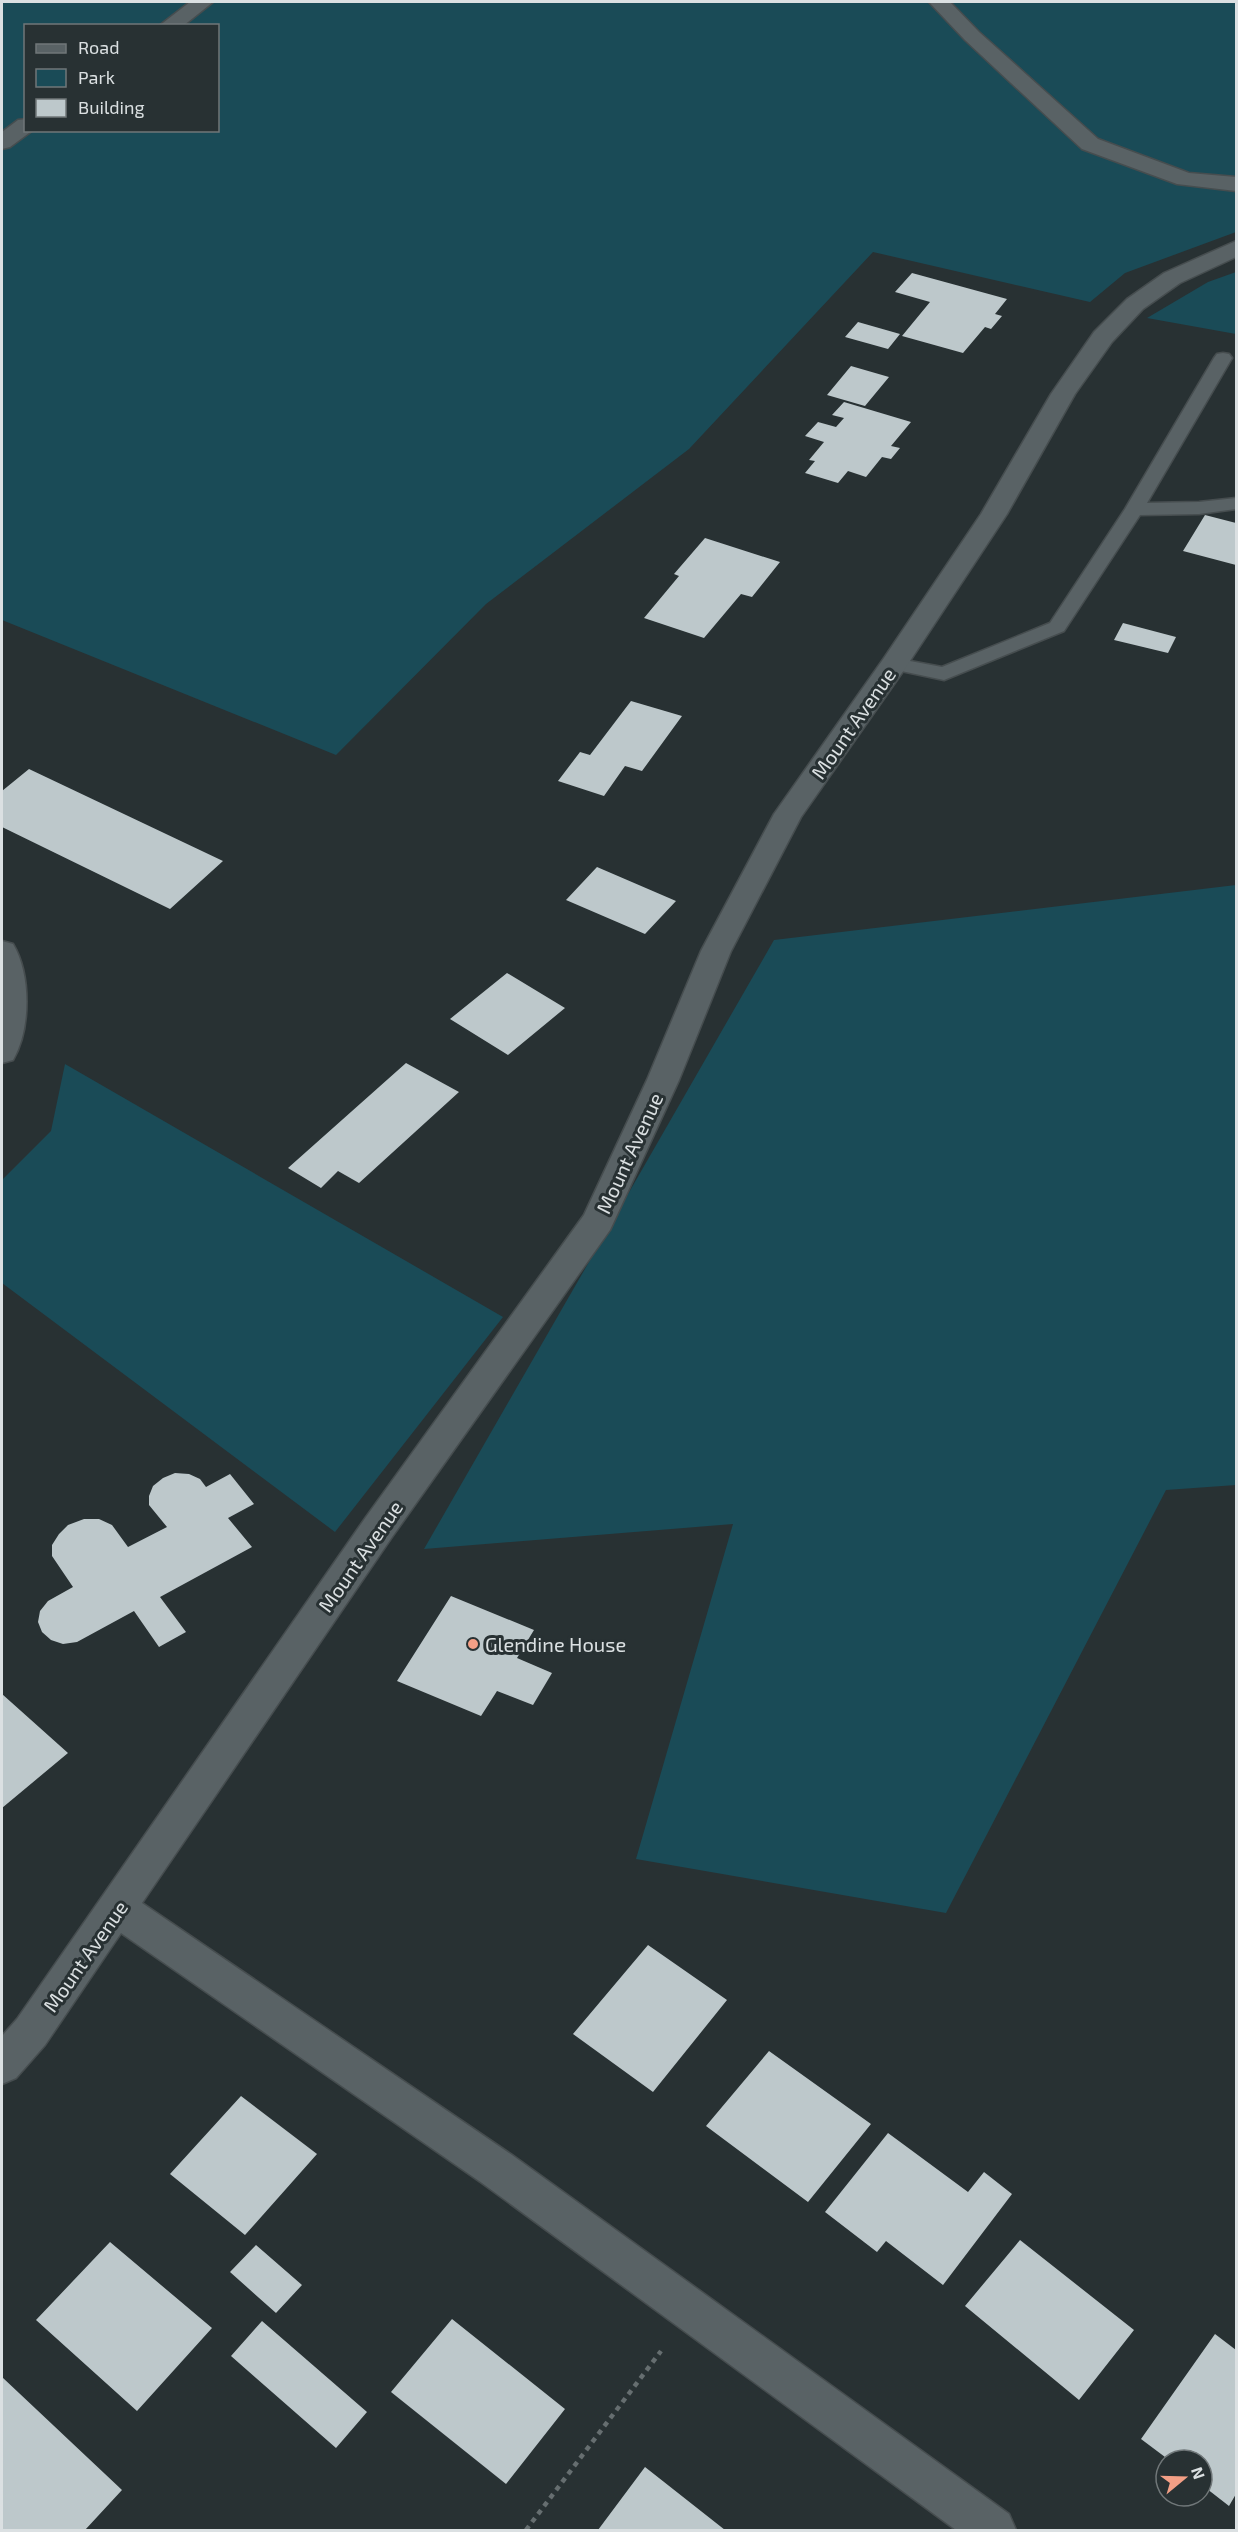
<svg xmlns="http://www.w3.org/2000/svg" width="1238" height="2532" font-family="'Exo 2',sans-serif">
  <rect width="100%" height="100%" fill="#283133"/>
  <path fill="#1a4b57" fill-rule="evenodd" d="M2 2H1236V232L1125 273 1090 302 873 252 689 449 486 604 336 755 2 620ZM26 26H218V130H26Z
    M1236 272V334L1147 318 1208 282Z
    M1236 885V1485L1166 1490 946 1913 636 1859 733 1524 424 1549 774 940Z
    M65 1064 503 1317 335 1532 2 1283V1180L51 1131Z"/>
  <path fill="#bdc8cb" d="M912 273 1007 299 995 314 1002 316 991 329 985 327 963 353 902 336 930 302 895 292Z
    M858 322 900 334 888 349 845 337Z
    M851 366 889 377 865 406 827 395Z
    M844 402 911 422 891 446 900 448 891 459 882 457 866 477 848 471 838 483 805 473 815 461 809 460 824 442 805 436 818 422 836 427 844 418 832 415Z
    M1205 515 1236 523V565L1183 551Z
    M705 538 780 562 752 597 741 594 704 638 644 618 679 576 674 574Z
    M1123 623 1176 637 1168 653 1114 640Z
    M631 701 682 716 642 771 625 766 604 796 558 781 580 752 590 755Z
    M29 769 223 861 170 909 2 827V791Z
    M597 867 676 901 645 934 566 900Z
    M507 973 565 1008 508 1055 450 1019Z
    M406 1063 459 1092 359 1183 338 1171 321 1188 288 1168Z
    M175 1473 189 1474 200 1479 206 1487 230 1474 254 1504 228 1518 252 1547 160 1597 186 1632 159 1647 134 1611 77 1642 63 1644 51 1640 42 1632 38 1622 40 1611 48 1601 73 1587 52 1556V1545L59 1534 68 1525 84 1519H99L112 1525 128 1547 167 1527 149 1505V1496L153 1486 163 1478Z
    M451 1596 534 1630 517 1658 552 1673 533 1705 497 1691 481 1716 397 1681Z
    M2 1694 68 1753 2 1808Z
    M648 1945 727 2000 653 2092 573 2034Z
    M769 2051 871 2124 808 2202 706 2126Z
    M241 2096 317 2154 245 2235 170 2174Z
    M888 2133 968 2192 984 2172 1012 2194 943 2285 886 2241 877 2252 825 2212Z
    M1020 2240 1134 2330 1079 2400 965 2306Z
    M110 2242 212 2328 137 2411 36 2320Z
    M256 2245 302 2285 276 2313 230 2272Z
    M452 2319 565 2409 506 2484 391 2392Z
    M262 2321 367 2412 336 2448 231 2356Z
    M1215 2334 1236 2350V2494L1229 2506 1202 2485V2460H1169L1141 2439Z
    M2 2377 122 2490 85 2530H2Z
    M645 2467 725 2530H598Z"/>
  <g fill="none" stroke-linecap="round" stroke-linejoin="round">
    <g stroke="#464d4f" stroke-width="3">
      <path id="lane" d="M1223 353 1229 354 1232 358 1147 503 1199 502 1236 498V509L1199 514 1140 515 1064 631 944 680 887 668 884 664 887 660 894 658 942 667 1050 623 1125 509 1214 358 1217 354Z"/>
    </g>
    <g stroke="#464d4f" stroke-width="3">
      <path id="street" d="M1236 241V257L1180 283 1143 309 1112 342 1075 394 1007 514 904 670 801 817 731 951 679 1080 610 1230 392 1537 142 1903 512 2155 1009 2514 1016 2530H956L482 2183 121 1933 45 2045 16 2078 2 2084V2036L17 2019 366 1517 584 1215 647 1080 701 951 774 814 884 658 981 514 1051 394 1094 332 1127 299 1164 273Z
        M2 941 13 944C31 974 31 1029 13 1060L2 1063Z"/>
    </g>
    <g stroke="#464d4f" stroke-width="3">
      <path id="secondary" d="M190 2H213L183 26H159Z
        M929 2H950L979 32 1098 139 1189 173 1236 177V191L1177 184 1082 149 965 40Z
        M26 119V130H33L10 147 2 149V132L18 120Z"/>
    </g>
    <path stroke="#666e70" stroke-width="4.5" stroke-dasharray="5 5" stroke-linecap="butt" d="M526 2530 661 2351"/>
    <use href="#lane" fill="#596265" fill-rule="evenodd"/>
    <use href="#street" fill="#596265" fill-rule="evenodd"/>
    <use href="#secondary" fill="#596265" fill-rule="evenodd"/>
  </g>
  <circle fill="#f39f86" stroke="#283133" stroke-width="2" cx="473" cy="1644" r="6"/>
  <g text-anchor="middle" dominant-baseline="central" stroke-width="6" stroke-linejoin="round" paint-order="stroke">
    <g font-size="20" fill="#dbe0e2" stroke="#283133">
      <text transform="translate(853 723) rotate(-55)">Mount Avenue</text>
      <text transform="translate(629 1153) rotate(-65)">Mount Avenue</text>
      <text transform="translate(360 1556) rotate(-55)">Mount Avenue</text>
      <text transform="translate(85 1956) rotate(-55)">Mount Avenue</text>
    </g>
    <g font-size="20" fill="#dbe0e2" stroke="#283133" text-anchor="start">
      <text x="485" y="1644">Glendine House</text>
    </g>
  </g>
  <rect width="1238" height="2532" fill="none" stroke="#dbe0e2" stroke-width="6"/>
  <rect x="24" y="24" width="195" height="108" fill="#283133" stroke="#707779" stroke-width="1.5"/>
  <rect x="36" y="44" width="30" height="9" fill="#596265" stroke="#707779" stroke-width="1.5"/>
  <text x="78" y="54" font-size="18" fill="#dbe0e2">Road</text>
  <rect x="36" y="69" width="30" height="18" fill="#1a4b57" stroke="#707779" stroke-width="1.5"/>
  <text x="78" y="84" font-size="18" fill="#dbe0e2">Park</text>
  <rect x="36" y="99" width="30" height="18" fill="#bdc8cb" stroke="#707779" stroke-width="1.5"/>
  <text x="78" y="114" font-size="18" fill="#dbe0e2">Building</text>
  <g transform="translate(1184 2478) rotate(71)"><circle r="28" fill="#283133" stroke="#707779" stroke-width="1.5"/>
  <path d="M0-4.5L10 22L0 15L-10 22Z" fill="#f39f86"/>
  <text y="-9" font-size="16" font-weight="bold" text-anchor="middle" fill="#dbe0e2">N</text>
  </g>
</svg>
